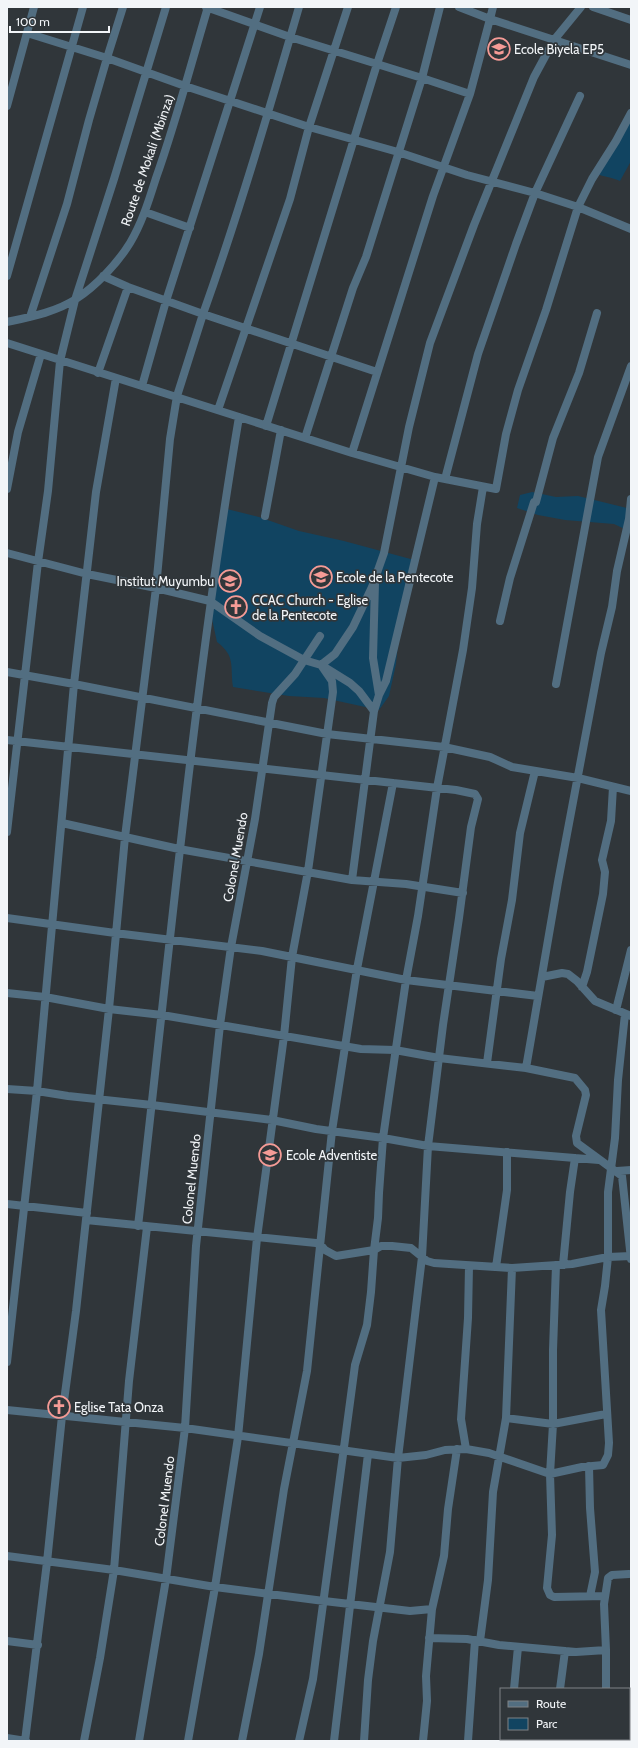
<svg xmlns="http://www.w3.org/2000/svg" width="638" height="1748" font-family="Cabin,sans-serif">
  <rect width="100%" height="100%" fill="#30363a"/>
  <path fill="#114461" d="M631 107V161L620 181C612 177 603 177 595 173Z
    M532 492 556 497 578 496 631 509V532L614 524 565 520 538 515 517 508 520 495Z
    M227 509 259 517 299 531 344 541 418 561 399 634 396 664 389 696 379 710 324 698 289 696 233 687C230 667 236 656 217 642L212 619Z"/>
  <g fill="none" stroke-linecap="round" stroke-linejoin="round">
    <path stroke="#526e81" stroke-width="8" d="M206 7 290 37 377 64 266 426
      M396 7 377 64 422 78 440 7
      M493 7 490 19 631 65
      M593 7 631 20
      M27 33 107 58 185 86 309 127 398 152 467 175 535 193 578 207 631 229
      M7 106 34 7
      M145 212 190 228
      M7 276 83 7
      M103 276 128 287 203 314C239 213 269 110 299 7
      M30 317 67 204 89 120 107 58 123 7
      M7 322C30 317 56 312 76 299 96 286 117 264 130 243 142 223 149 200 156 178 176 122 191 64 208 7
      M7 343 352 453 435 477 496 489 506 434 518 390 546 310 578 207 592 179 616 141 631 113
      M98 373 128 287
      M142 386 166 301 260 7
      M218 410 290 199 309 127 348 7
      M305 438 353 288 366 257 422 78 470 94 490 19 459 7
      M352 453 433 196 470 94
      M445 479 478 354 516 244 535 193 580 96
      M7 489 18 432 41 354
      M631 499 629 519 617 571 612 607 601 653 558 882 526 1068 575 1078 585 1090 586 1095 576 1136 577 1143 622 1176 631 1259
      M536 502 553 438 579 373 597 313
      M265 516 281 430
      M7 553 87 574 156 588 210 601 260 636 304 660 321 665 350 683 359 691 374 711 352 880
      M500 621 510 578 534 502
      M7 672 74 684 327 734 444 747 490 757 512 767 578 778 631 791
      M556 684 598 457 631 366
      M379 695 386 681 435 477
      M374 711 379 695 373 658 375 583
      M7 740 456 790 475 794 478 799 471 827 459 918 443 1025 428 1146 422 1257 398 1458 390 1552 373 1641 368 1680 364 1741
      M62 823 179 849 352 880 406 884 463 893
      M7 832 38 562 48 491 60 361 75 300 114 179 166 7
      M7 918 115 933 262 951 406 980 538 996
      M542 977 562 973 568 974 577 981 595 1001 631 1016
      M582 987 587 972 603 894 605 872 602 860 611 821 613 787
      M7 993 45 997 109 1009 162 1015 361 1049 395 1050 439 1058 526 1068
      M616 1010 631 950
      M487 1063 501 959 512 900 520 833 535 771
      M7 1089 37 1091 68 1096 152 1105 272 1120 316 1129 383 1138 428 1146 599 1160
      M617 1171 631 1170
      M7 1204 87 1213
      M86 1220 316 1243 320 1244 325 1250 336 1256 374 1250 381 1246H392L411 1248 427 1261 434 1263 512 1268 572 1264 608 1257 631 1256
      M138 1226C169 956 194 685 239 417
      M556 1265 553 1350V1424L550 1474 552 1535 547 1588 550 1595 554 1597 605 1596
      M563 1265 570 1192 575 1158
      M496 1267 507 1190V1152
      M7 1362 37 1091 74 684 96 492 116 378
      M7 1410 185 1428 398 1458 426 1455 445 1450 466 1449 489 1453 550 1474 582 1467 603 1465 608 1455 609 1443 601 1310 605 1286 608 1257V1192L615 1138 618 1080 625 1014
      M506 1418 553 1424 606 1414
      M466 1449 461 1419 468 1318 469 1266
      M589 1466 590 1508 595 1572 590 1596
      M7 1556 114 1570 215 1587 324 1601 410 1611 432 1609 444 1556 448 1509 457 1449
      M429 1638 467 1639 499 1645 576 1652 606 1650 604 1604 608 1578 612 1575 629 1574
      M7 1641 38 1645
      M480 1641 488 1580 493 1492 506 1418 512 1268
      M606 1650V1689
      M514 1689 518 1647
      M560 1689 565 1651
      M7 1738 26 1741
      M512 1739V1741
      M612 1739 613 1741
      M25 1741 47 1562 62 1416 76 1311 109 1009 125 837 156 588 170 439 177 396 203 314 377 372
      M84 1741 100 1658 114 1570 129 1381 147 1227
      M139 1741 166 1579 185 1428 196 1246 220 1025 231 947 255 819 272 703 274 697 295 674 320 636
      M188 1741 215 1587 238 1437 257 1238 284 1036 292 957 308 871 333 692 332 681 321 665 335 654 353 627 372 587 384 553 409 427 430 343 474 225 534 77 554 40 581 7
      M242 1741 259 1654 284 1489 307 1371 332 1131 357 969 393 783
      M299 1741 313 1679 355 1365 367 1325 371 1292 374 1250 378 1218 379 1193 383 1138 390 1089 406 980 418 916 437 788 463 650 472 588 477 524 483 487
      M334 1741 368 1454
      M423 1741 427 1701 426 1676 432 1609
      M468 1741 475 1640
      M556 1741V1739"/>
  </g>
  <defs>
    <g id="school-ring" transform="scale(1.15)"><circle r="9.5" fill="#30363a" stroke="#f59b96" stroke-width="1.5"/><path d="M0-5L7-2L0 1L-7-2ZM-4 1L0 2.5L4 1V4Q0 6-4 4Z" fill="#f59b96"/></g>
    <g id="church-ring" transform="scale(1.15)"><circle r="9.5" fill="#30363a" stroke="#f59b96" stroke-width="1.5"/><path d="M-1.2-6h2.4v3.5h3.3v2.4h-3.3V6h-2.4V-.1h-3.3v-2.4h3.3Z" fill="#f59b96"/></g>
  </defs>
  <g fill-rule="evenodd">
    <use href="#school-ring" x="499" y="49"/>
    <use href="#school-ring" x="321" y="577"/>
    <use href="#school-ring" x="230" y="581"/>
    <use href="#church-ring" x="236" y="607"/>
    <use href="#school-ring" x="270" y="1155"/>
    <use href="#church-ring" x="59" y="1407"/>
  </g>
  <g text-anchor="middle" dominant-baseline="central" stroke-width="3.5" stroke-linejoin="round" paint-order="stroke">
    <g font-size="13" fill="#f2f5f8" stroke="#30363a" text-anchor="start">
      <text x="514" y="49">Ecole Biyela EP5</text>
      <text x="336" y="577">Ecole de la Pentecote</text>
      <text x="214" y="581" text-anchor="end">Institut Muyumbu</text>
      <text x="252" y="600">CCAC Church - Eglise<tspan x="252" dy="15">de la Pentecote</tspan></text>
      <text x="286" y="1155">Ecole Adventiste</text>
      <text x="74" y="1407">Eglise Tata Onza</text>
    </g>
    <g font-size="13" fill="#f2f5f8" stroke="#30363a">
      <text transform="translate(147 160) rotate(-71)">Route de Mokali (Mbinza)</text>
      <text transform="translate(235 857) rotate(-80)">Colonel Muendo</text>
      <text transform="translate(191 1179) rotate(-84)">Colonel Muendo</text>
      <text transform="translate(164 1501) rotate(-83)">Colonel Muendo</text>
    </g>
  </g>
  <rect width="638" height="1748" fill="none" stroke="#f2f5f8" stroke-width="16"/>
  <rect x="500" y="1688" width="130" height="52" fill="#30363a" stroke="#7e8286"/>
  <rect x="508" y="1701" width="20" height="6" fill="#526e81" stroke="#7e8286"/>
  <text x="536" y="1708" font-size="12" fill="#f2f5f8">Route</text>
  <rect x="508" y="1718" width="20" height="12" fill="#114461" stroke="#7e8286"/>
  <text x="536" y="1728" font-size="12" fill="#f2f5f8">Parc</text>
  <path d="M10 26v6h99v-6" fill="none" stroke="#f2f5f8" stroke-width="2"/>
  <text x="16" y="26" font-size="12" fill="#f2f5f8" stroke="#30363a" stroke-width="3" paint-order="stroke">100 m</text>
</svg>
